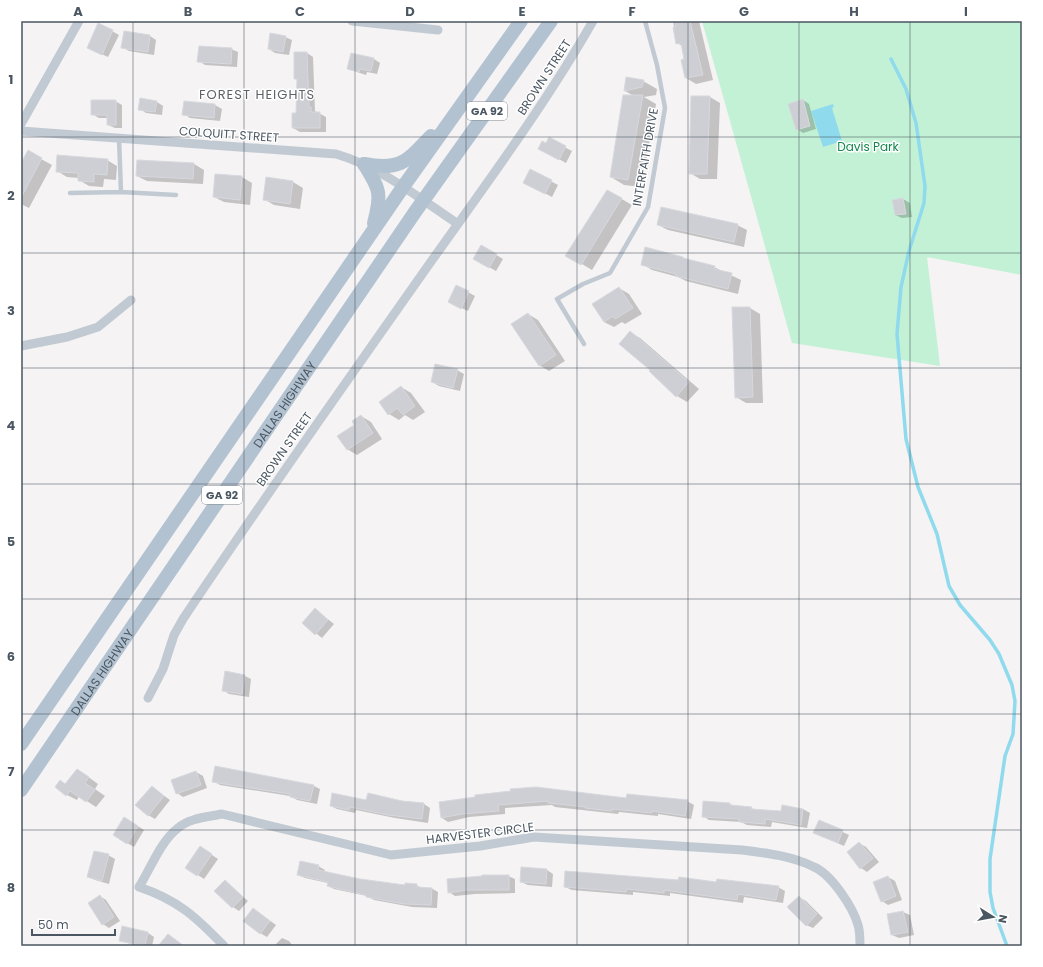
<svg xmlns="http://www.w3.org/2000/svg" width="1043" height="967" font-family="Poppins,sans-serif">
  <rect width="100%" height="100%" fill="#f5f3f3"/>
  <path fill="#c3f1d5" d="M702 21H1022V275L927 257 940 366 792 343Z"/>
  <path fill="#90daee" d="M833 104 834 107 832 108 842 141 823 147 811 111Z"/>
  <path fill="#0003" d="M673 21H699L713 80 696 84 686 78 682 46 677 43Z
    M112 31 119 35 108 57 95 51Z
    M150 36 156 40 154 55 129 51 122 47Z
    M285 37 292 40 289 55 275 53 269 49Z
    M231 49 238 52 237 67 205 65 199 61Z
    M307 53 313 57 315 111 326 117V132H300L293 128 297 114 298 80 295 79Z
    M374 59 380 63 377 74 367 72 366 75 348 69Z
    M643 81 657 89 656 95 644 97 656 104 642 187 624 185 611 177 634 96 625 91Z
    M710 97 720 103 717 179H700L690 173Z
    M141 100 157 102 163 106 162 115 146 113 140 109Z
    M803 100 809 104 816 129 803 133 797 129Z
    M115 101 122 105V128H115L108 125V118H99L92 114Z
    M185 102 215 105 222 109 220 121 190 118 184 114Z
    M549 139 572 151 566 163 539 148 546 144Z
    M28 152 52 165 29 208 21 204V165Z
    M107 160 117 166 116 180 104 179 103 187 89 186 79 180V178L67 177 57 171Z
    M138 161 194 164 204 170 203 184 147 181 137 176Z
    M530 170 558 185 552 197 531 186Z
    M216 175 242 177 252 183 250 205 224 202 214 197Z
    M293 182 303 188 300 209 274 205 264 199Z
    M608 191 632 205 592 270 567 255Z
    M903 199 910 203 912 217 902 218 895 215 894 201Z
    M658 225H737L747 230 744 247 668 230Z
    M481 246 503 259 496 271 474 259Z
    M683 258 714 267 741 280 738 294 686 281 678 277 652 270 642 264Z
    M457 286 475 296 468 311 455 305Z
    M619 288 629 294 642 314 625 324 622 322 614 327 604 322Z
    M733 308H750L760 314 763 403H746L736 397Z
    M528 314 538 320 565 361 549 371 539 365Z
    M630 332 640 338 699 389 687 402 677 396 651 370Z
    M457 370 464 374 460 391 439 386 432 382Z
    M401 387 411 393 425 412 413 420 405 415 399 420 389 414Z
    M361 416 371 422 382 439 357 455 347 449Z
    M315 609 334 624 322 638 303 623Z
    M226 672 245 676 251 679 249 697 229 694 223 690Z
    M215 767 314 786 320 789 317 804 297 800 290 796 220 785 213 781Z
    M196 772 203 776 207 788 183 797 177 793Z
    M87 776 98 784 95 789 105 796 96 807 79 796 77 800 67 795 66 785Z
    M152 787 170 800 155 819 148 815Z
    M476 798 687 801 694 805 691 819 658 814V816L619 812 618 814 555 807 552 805 505 808V814L469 817 448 822 442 818 440 803Z
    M367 801 424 804 430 808 428 823 395 818 356 810 355 813 337 809 331 806Z
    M730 804 734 806 751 808 756 810 782 812 783 806 803 809 810 813 807 828 772 822 771 827 747 825 741 822 709 820 703 816Z
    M125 818 144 830 134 847 114 835Z
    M819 821 849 835 844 846 821 836Z
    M859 843 866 847 879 862 867 872 861 868Z
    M206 851 218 859 204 879 187 868Z
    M108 855 115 859 109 884 95 880 88 877Z
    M318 866 325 870 324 872 360 880 406 886 416 885 422 888H431L438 892 437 908 412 907 374 900 367 896 334 889 328 886V883L305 878 298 875Z
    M547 870 553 874 552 887 528 885 521 882Z
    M508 876 515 879V893L475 894 455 896 449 892Z
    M888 877 895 881 902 900 888 905 882 901Z
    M225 881 248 901 239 911 233 907Z
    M717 884 778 887 785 891 783 903 744 897 743 903 670 893V896L633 892V895L572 890 565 887Z
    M100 896 106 900 120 921 109 928 103 924Z
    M799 897 806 901 823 918 813 928 806 925Z
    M254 909 276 925 267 937 260 933Z
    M903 912 910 915 914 935 899 938 892 935 888 915Z
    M148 933 154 937 152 946H136L120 940Z
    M282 938 289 941 293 946H274Z"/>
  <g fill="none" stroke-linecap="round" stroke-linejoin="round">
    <path stroke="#90daee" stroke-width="3.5" d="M891 59 906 89 916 123 925 186 924 203 909 251 901 287 897 334 906 439 918 487 937 534 949 586 960 605 990 640 999 654 1012 685 1015 701 1013 734 1005 756 990 859V892L993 908 1007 946"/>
  </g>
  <path fill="#cdcfd5" stroke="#d7d9de" d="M675 21H690L703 75 685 78 681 60 684 59 681 43 676 44 673 27H676Z
    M98 23 113 30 102 55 87 48Z
    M124 31 150 35 148 52 121 48Z
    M270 33 286 36 283 52 268 49Z
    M199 46 232 48 231 64 197 62Z
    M294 52H307L309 107H311V112H320V128H292V113H296L297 79H294Z
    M351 53 374 58 371 71 360 69 359 72 347 69Z
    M626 77 644 80 642 87 624 91Z
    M623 95H643L628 180 610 177Z
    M691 96H710L707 174H689Z
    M140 98 157 101 155 112 138 110Z
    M803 99 810 126 796 130 788 104Z
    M91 100H116V125H107V115H91Z
    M184 101 215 104 214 118 182 115Z
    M549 137 566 146 559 160 538 149 542 141 546 143Z
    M28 150 42 158 21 198V163Z
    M57 155 108 159 107 175 94 174V182L78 181V173L56 172Z
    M137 160 194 163 193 179 136 176Z
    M530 169 552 180 545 194 523 183Z
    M215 174 242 176 240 200 213 197Z
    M266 177 293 181 290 204 263 200Z
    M607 190 622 198 581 265 565 256Z
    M903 198 906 214 895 215 892 200Z
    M661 207 738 224 734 242 657 225Z
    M481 245 497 254 489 268 473 259Z
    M645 247 683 257V258L715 266 714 269 732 273 728 289 675 276 676 274 641 265Z
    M456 285 469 291 461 309 448 302Z
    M619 287 633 308 615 319 613 316 604 322 592 304Z
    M732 307H750L753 397 735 398Z
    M528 313 556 355 539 366 511 324Z
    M630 331 689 382 676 397 649 371 650 370 619 344Z
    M435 364 458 369 453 388 431 382Z
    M401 386 415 406 403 415 397 408 388 415 379 402Z
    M361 415 373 433 347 450 337 436 354 425 352 421Z
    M315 608 328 620 315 635 302 623Z
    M225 671 245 675 242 694 222 691Z
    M215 766 314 785 310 801 290 797V794L212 782Z
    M77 769 89 777 85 783 95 790 86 802 70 791 66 796 55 787 60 780 65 784Z
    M196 771 201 785 176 794 171 780Z
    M152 786 164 796 148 816 135 805Z
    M536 787 626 798 627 794 688 800 685 816 652 811V813L612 809V811L585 808 586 807 548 803V801L498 805 499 811 462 814 441 818 439 802 475 797V795L511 791 510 789Z
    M332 793 366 800 368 793 402 801 424 803 422 819 388 815 350 807 349 810 330 806Z
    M703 801 730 803V805L752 807 751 809 781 811 782 805 803 809 801 825 765 819V824L739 822V819L702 817Z
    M124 817 138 826 127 844 113 835Z
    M819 820 843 830 838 843 813 833Z
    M859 842 873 858 860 869 847 852Z
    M200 846 212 854 197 876 185 868Z
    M94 851 109 854 102 881 87 877Z
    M300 861 319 865 318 870 360 879 405 885V883L417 884V887L432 888 431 905 404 904 366 897V895L327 886 328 882 297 875Z
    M521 867 547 869 546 884 520 882Z
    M565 871 678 880 679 877 716 882 717 879 779 886 776 900 738 894 737 900 664 890V893L627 889 626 892 564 887Z
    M482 875H509V890H467L448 893 447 879 482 876Z
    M888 876 896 896 881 902 873 882Z
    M225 880 243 897 232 908 214 891Z
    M100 895 114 917 102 925 88 903Z
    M799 896 817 914 806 926 787 907Z
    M253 908 270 921 260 934 243 921Z
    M903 911 908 932 891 935 887 914Z
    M122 926 148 932 145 946 119 941Z
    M168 934 184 946H158Z"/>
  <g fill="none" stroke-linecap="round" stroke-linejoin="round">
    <path stroke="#c1cad2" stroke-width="4.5" d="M119 138 121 192 176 195
      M70 193 121 192
      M584 344 557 299 583 284 610 273 648 207 665 108 657 65 645 21"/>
    <path stroke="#c1cad2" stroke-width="9" d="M352 21 438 30
      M21 124 79 21
      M21 131 336 154C381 167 419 198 458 224
      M21 346 67 337 98 327 131 300
      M148 698 163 669 174 635 183 619C263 499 347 381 430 263 486 184 545 105 593 21
      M224 946C196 917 178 900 139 887 151 868 160 842 178 828 189 818 208 817 222 814L391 855 480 846 534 837 742 850C766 853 792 856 814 867 831 874 853 907 858 925 860 931 860 939 860 946"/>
    <g stroke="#b3c2d1" stroke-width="14">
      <path d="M364 164C401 171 407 161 431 136"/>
      <path d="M364 164C380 189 382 194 374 223"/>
      <path d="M21 744 403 187 521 21"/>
      <path id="s1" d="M21 790 415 212 551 21"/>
    </g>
  </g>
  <path fill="none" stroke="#4a5661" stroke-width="1" stroke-opacity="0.55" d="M133 21V946M244 21V946M355 21V946M466 21V946M577 21V946M688 21V946M799 21V946M910 21V946M21 137H1022M21 253H1022M21 368H1022M21 484H1022M21 599H1022M21 714H1022M21 830H1022"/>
  <g text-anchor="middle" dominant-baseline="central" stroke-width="3" stroke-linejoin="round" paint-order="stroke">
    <g fill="#fff" stroke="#808990" stroke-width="1">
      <rect x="467" y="102" width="40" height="18" rx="3"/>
      <rect x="202" y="486" width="40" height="18" rx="3"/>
    </g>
    <g font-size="11" font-weight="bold" fill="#4a5661">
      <text x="487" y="111">GA 92</text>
      <text x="222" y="495">GA 92</text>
    </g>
    <g font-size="12" fill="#4a5661" stroke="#fff">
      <text transform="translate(544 77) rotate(-57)">BROWN STREET</text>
      <text transform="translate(229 134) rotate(4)">COLQUITT STREET</text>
      <text transform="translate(645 157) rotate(-80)">INTERFAITH DRIVE</text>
      <text stroke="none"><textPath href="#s1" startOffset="467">DALLAS HIGHWAY</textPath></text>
      <text transform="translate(284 449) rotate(-55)">BROWN STREET</text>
      <text stroke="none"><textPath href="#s1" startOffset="143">DALLAS HIGHWAY</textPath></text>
      <text transform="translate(480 833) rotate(-7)">HARVESTER CIRCLE</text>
    </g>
    <g font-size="12" fill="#17864f" stroke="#fff">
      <text x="868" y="146">Davis Park</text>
    </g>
    <g font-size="13" letter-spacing="1" fill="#5f6368" stroke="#fff">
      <text x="257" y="94">FOREST HEIGHTS</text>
    </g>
  </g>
  <rect width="1043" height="967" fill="none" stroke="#ffffff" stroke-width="44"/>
  <g transform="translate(993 917) rotate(101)" stroke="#ffffff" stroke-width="3" paint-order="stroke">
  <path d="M0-3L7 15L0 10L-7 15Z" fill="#4a5661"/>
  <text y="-6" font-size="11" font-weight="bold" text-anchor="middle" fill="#4a5661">N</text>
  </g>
  <path d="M32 929v6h83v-6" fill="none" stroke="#4a5661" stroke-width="2"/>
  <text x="38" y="929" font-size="12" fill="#4a5661" stroke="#ffffff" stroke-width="3" paint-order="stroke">50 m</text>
  <rect x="22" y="22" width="999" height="923" fill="none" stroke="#4a5661" stroke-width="1.5"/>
  <g font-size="13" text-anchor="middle" font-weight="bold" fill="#4a5661">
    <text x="78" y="16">A</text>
    <text x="188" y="16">B</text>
    <text x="300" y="16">C</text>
    <text x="410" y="16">D</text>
    <text x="522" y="16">E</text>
    <text x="632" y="16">F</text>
    <text x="744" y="16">G</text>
    <text x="854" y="16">H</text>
    <text x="966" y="16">I</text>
    <text x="11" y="84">1</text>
    <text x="11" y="200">2</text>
    <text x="11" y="315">3</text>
    <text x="11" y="430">4</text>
    <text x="11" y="546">5</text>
    <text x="11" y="661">6</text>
    <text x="11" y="776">7</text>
    <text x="11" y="892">8</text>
  </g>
</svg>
